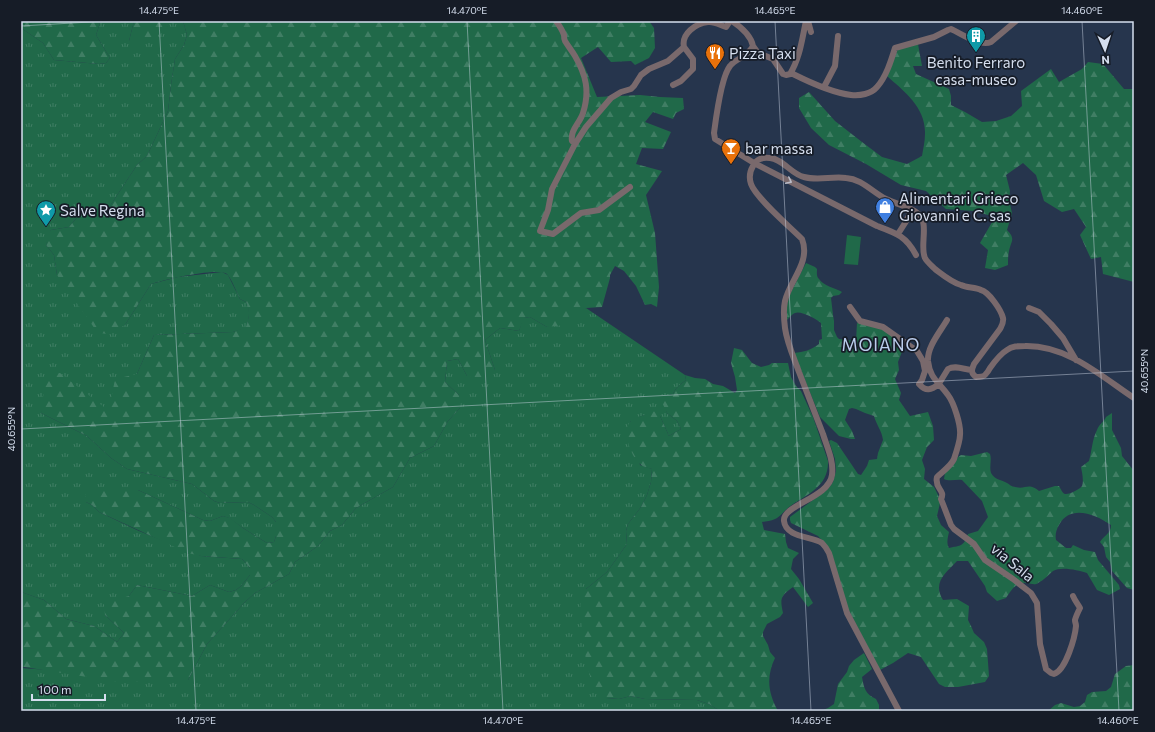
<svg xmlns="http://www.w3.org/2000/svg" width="1155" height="732" font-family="Commissioner,sans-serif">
  <defs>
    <pattern id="grass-tufts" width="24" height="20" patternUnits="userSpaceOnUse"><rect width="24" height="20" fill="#206949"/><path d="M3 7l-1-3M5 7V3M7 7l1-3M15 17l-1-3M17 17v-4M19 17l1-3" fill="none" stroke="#407e64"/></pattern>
    <pattern id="forest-firs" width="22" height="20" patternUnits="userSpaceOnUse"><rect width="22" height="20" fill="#206949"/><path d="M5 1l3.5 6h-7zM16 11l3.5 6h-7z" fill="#407e64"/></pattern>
  </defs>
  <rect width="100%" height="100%" fill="#26354d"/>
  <path fill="url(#grass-tufts)" d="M102 21H134L129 41 168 26V21H183L187 35 184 45 175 59 171 85 168 111 147 156 137 165 108 209C87 209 82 211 69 227L51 230 46 245 54 255 57 275 125 325 151 284 178 277 222 272 228 275 240 299 246 302C251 310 249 319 246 328L233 332 154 335 137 374 109 412 60 374 41 413 87 436 111 458 127 469 192 484 214 501 220 503 248 502 254 505 272 517 276 522V536L274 542 267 543 243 528 229 518 223 516 210 521 203 520 138 490 86 502 92 505 99 512 139 531 201 556 242 559 250 568V575L241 586 236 590 229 592 210 585 192 596 137 585 129 596 105 615 124 633 117 642 94 626 66 619 44 600 24 593 21 591V28L43 43 54 60 99 64 106 63 110 58 96 35 100 23Z
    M586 308 685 375 686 380C680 385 676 387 673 394L669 395H662L667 413 677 421 681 429 669 436 660 416C648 413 640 415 630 422L640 465 652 469 651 482 647 495 641 507 628 524 626 531 627 544 607 572 586 589 606 698 619 699 631 696 645 699 697 700 709 704 720 711H21V668L188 680 207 644 245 602 255 593 289 574 295 562 318 546 330 531 342 525 356 508 393 487 410 458 434 446 448 421 460 408 459 395 445 382 447 361 458 359 467 376 495 370 485 340 500 328 519 331 523 318 530 317 547 327Z"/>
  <path fill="url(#forest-firs)" d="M21 21H102L100 23 96 35 110 58 106 63 99 64 54 60 43 43 21 28Z
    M134 21H168V26L164 32 145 41H129Z
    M183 21H649L654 28 655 48 649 58 635 65 631 61 611 62 598 47 581 58 597 97 640 95 660 97 683 98 684 109 676 113 673 119 653 112 645 122 671 132 663 149 642 148 636 164 662 171 646 195 655 233 659 287 657 307 651 304 645 305 636 286 624 271 615 266 610 275V278L602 307 586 308 574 324 547 327 530 317 524 318 519 331 500 328 485 340 495 370 486 381 467 376 458 359 447 361 445 382 459 395 461 401 460 408 448 421 434 446 410 458 393 487 356 508 342 525 330 531 318 546 295 562 289 574 255 593 245 602 207 644 188 680 119 682 24 667 21 668V591L24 593 44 600 66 619 94 626 117 642 124 633 105 615 104 603 129 596 137 585 192 596 210 585 229 592 236 590 241 586 250 575V568L242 559 201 556 188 553 99 512 92 505 86 502 85 495 89 490 95 488 138 490 203 520 210 521 223 516 230 518 243 528 267 543 274 542 276 536V522L272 517 254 505 248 502 220 503 214 501 192 484 127 469 111 458 87 436 41 413 46 374 60 373 109 411 115 379 137 374 154 335 233 332 246 327C249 319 250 310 246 302L240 299C237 293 231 278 227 274 217 267 164 280 151 284L125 325 107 334 100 333 95 329 57 275 54 255 46 245 48 234 51 230 69 227C82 211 87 209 108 209L137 165 147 156 168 111 171 85 175 59 184 45 187 35Z
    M918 44 922 66H913L916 74 949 89 951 96V105L965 112 982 122 996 121 1011 116 1022 106 1021 91 1051 69 1059 82 1082 69 1088 62 1103 64 1124 89H1134V282L1103 274 1101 257 1091 259 1080 235 1086 227 1074 209 1062 212 1044 201 1036 175 1023 163 1006 175 1010 191 1009 200 1012 213 1007 230C1016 239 1011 241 1009 251 1008 256 1008 260 1008 265L995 270 985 268 988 250 980 243 995 217 974 211 946 209 926 191 901 185 866 164 829 145 811 128 799 108V98L809 92 835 121 862 142 882 157 907 164 922 156C923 149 925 142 925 134 926 108 905 92 887 76L898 49Z
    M806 263 815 267 817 269C817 272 816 276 819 279 824 286 835 288 842 292L839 295 833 296 831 298 833 315 834 321V330L837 337 839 339 856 341 857 323 876 324 905 344 898 362 899 370 895 379 901 393 899 400 910 416 928 412 933 426 934 440 927 447 922 460 925 469 924 479 934 487 940 499V503L937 516 941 525 949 532C948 537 946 543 949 548 962 545 963 547 968 534L978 531 988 517 982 501 962 480C956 479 950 482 944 479L945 473 955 463 958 457 961 455 971 456 987 452 990 454C992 460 989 466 991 473 995 480 1000 479 1007 483 1009 484 1012 487 1015 487 1026 490 1028 482 1039 491L1055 486H1059C1061 489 1062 493 1065 494 1069 495 1080 489 1082 486 1084 481 1082 472 1081 467L1089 461C1092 450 1092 440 1097 430 1099 424 1104 422 1106 417L1112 413V430L1121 448 1122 456 1134 471V590L1127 588 1112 571 1110 562 1106 557 1104 547 1100 542C1104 535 1111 534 1111 525 1095 514 1070 504 1059 525 1056 530 1055 535 1056 540L1066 548H1071L1073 545 1084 550 1095 552 1098 560 1119 585 1120 589 1109 595 1097 590 1087 573C1078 570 1061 566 1053 571 1048 575 1044 580 1038 583 1034 586 1031 583 1027 583 1016 581 1011 591 1006 598L997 601 987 592 985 586 968 561H957C946 573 932 582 943 600L957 599 969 606 968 620 971 626 974 633 984 642 987 649 989 676 985 682 958 687H945L939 684 921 657 908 653 893 663 880 670 846 605 828 547 818 536 791 523 790 520V517L828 489 833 482 836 471 835 459 829 441 831 440 837 443 858 474 861 475 867 466 869 460 877 459 878 453 883 440C882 431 876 424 874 416L865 413 856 409 852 408 849 409 845 420 852 431 855 439H851L839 436 820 417 794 353C804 352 811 350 819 344V340L822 339 821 323C817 319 800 310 795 313 792 314 789 318 787 320V305L790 294Z
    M734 348 742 350 752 363 761 367 769 365 772 363H788L791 377 796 386 801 391 813 417 828 461C829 487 806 495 789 507 784 511 780 517 775 519 771 521 766 521 762 522L764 530 785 534 786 542 788 548 799 553 793 559 791 569 799 579 813 603 808 607 793 587C780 596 780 599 783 613L780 617 767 624 763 632V636L768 645 770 652 775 658C766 677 768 693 778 711H720L709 704 697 700 645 699 631 696 619 699 606 698 594 691 586 661 580 611 581 599 586 589 607 572 627 544 626 531 628 524 641 507 647 495 651 482 652 469C648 468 643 467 640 464 631 457 621 430 631 421 637 415 647 416 654 411L660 416 669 436 681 429 677 421 667 413 660 398 662 395H669L673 394C676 387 680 385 686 380L685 375 695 378 705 379 713 384 723 386 735 393 737 390 735 377 731 363Z
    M864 653 872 669 862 677C864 688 865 694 876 699L879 705V711H821L828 708 834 704 838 684 847 672 849 666 854 660Z
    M1134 665V711H1048L1055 705 1061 703 1074 707 1080 706 1085 702 1087 695 1092 692 1106 691 1111 687 1115 674 1126 666Z"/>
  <path fill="#206949" d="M847 235 861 237 858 265 844 264Z"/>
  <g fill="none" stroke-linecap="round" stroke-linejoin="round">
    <path stroke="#79696c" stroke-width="6" d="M556 21C559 25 562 29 564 35 564 37 564 39 565 41 568 46 572 51 575 56 586 75 590 91 583 113 580 123 570 130 572 141L575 144
      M732 21C741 27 751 36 753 46 748 57 736 58 730 66 721 77 716 118 714 133L715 139 754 163 877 226C896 233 906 236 916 255
      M808 21 811 32
      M753 46 758 53 773 59 783 74 786 75 790 74H793C809 82 834 93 851 95 860 96 871 94 877 87 886 77 891 61 895 48L934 37 948 30 951 29C962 34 980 47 991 42L1016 21
      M790 74C800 58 802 39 806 21
      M673 85 681 81 693 69V59L684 47
      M824 87 835 66 838 36
      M630 187 599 210 581 213 553 234 540 231 548 210 552 189 575 144 586 127 611 98 621 92 631 89 634 86 641 75 649 69 668 61 684 47C681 34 696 23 708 22 714 21 720 25 726 27L730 21
      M898 234 905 223 912 210
      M850 307 860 321 883 327 917 351 923 361 925 371 922 380 919 384C926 392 931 390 939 384
      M1029 308 1039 312 1051 324 1063 338 1076 360
      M947 320C940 332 927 347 928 361 930 379 939 382 948 395 954 403 961 425 960 435 960 441 956 453 954 459 951 466 942 472 937 477 934 489 946 490 941 499L951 525 954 529 974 544 985 560 1013 579 1031 593 1037 603 1040 644 1046 669 1051 673 1054 674C1066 670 1075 637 1076 626 1076 623 1075 623 1075 620 1076 616 1078 612 1080 608 1078 604 1075 601 1073 596
      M938 383 940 382 948 369C955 365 963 369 971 370
      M899 711 847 613 829 553C827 549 825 546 822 543 812 536 786 538 784 521 782 505 829 498 832 475 834 461 827 447 823 434 815 413 807 393 799 372 794 358 787 343 785 328 784 320 783 310 785 301 790 280 811 262 802 239 790 227 756 198 751 184 749 178 750 171 753 166 756 159 763 157 770 158 783 159 791 174 804 177 818 181 832 176 846 178 862 179 872 192 886 199 896 204 907 206 916 212 931 221 919 245 925 258 927 262 932 266 935 269 943 275 951 282 961 285 967 288 975 287 981 290 989 292 1001 310 1003 318 1004 322 1002 325 1000 329L974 364C971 371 971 373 976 377 979 377 983 377 985 375 987 373 989 370 990 368 995 361 1000 354 1007 350 1012 346 1018 346 1025 346 1067 345 1101 376 1134 398"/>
  </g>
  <defs><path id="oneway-chevron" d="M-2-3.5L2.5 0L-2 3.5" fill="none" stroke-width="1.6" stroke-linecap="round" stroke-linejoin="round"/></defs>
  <use stroke="#b9bbc7" href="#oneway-chevron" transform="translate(789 181) rotate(27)"/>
  <path fill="none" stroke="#d5deee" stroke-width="1" stroke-opacity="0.45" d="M159 21 196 711M467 21 503 711M775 21 811 711M1082 21 1119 711M21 26 107 21M21 429 1134 371"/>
  <defs>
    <g id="building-pin" transform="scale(1)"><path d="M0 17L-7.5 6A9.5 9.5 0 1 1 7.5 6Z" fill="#0f9aa8" stroke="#161c27"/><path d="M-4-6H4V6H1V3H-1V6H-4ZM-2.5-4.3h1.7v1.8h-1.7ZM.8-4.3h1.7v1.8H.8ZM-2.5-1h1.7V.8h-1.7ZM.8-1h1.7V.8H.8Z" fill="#fff"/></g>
    <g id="restaurant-pin" transform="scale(1)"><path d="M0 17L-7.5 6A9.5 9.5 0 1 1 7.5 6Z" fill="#e8710a" stroke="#161c27"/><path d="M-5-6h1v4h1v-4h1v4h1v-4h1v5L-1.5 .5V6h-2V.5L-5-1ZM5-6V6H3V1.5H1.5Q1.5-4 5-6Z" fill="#fff"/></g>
    <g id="bar-pin" transform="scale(1)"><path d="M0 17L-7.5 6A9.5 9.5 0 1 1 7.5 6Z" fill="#e8710a" stroke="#161c27"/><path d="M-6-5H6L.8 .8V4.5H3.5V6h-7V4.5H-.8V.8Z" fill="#fff"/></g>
    <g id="shop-pin" transform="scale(1)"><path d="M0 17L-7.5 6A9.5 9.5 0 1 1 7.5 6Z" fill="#3f7fe0" stroke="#161c27"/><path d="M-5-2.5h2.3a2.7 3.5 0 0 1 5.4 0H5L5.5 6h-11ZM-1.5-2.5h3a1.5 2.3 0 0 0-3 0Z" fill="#fff"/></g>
    <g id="sight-pin" transform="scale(1)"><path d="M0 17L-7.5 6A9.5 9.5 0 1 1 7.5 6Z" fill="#0f9aa8" stroke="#161c27"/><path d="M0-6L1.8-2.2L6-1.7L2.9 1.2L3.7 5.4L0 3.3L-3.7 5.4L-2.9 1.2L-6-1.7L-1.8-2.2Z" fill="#fff"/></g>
  </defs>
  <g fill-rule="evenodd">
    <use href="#building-pin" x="976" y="36"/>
    <use href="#restaurant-pin" x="715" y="53"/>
    <use href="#bar-pin" x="731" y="148"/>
    <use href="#shop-pin" x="885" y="207"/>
    <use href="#sight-pin" x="46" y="210"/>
  </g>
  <g text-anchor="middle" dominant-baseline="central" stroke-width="3.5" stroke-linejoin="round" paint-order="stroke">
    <g font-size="15" fill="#d5deee" stroke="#161c27" text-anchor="start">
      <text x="729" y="53">Pizza Taxi</text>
      <text x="976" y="62" text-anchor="middle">Benito Ferraro<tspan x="976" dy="17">casa-museo</tspan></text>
      <text x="745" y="148">bar massa</text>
      <text x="899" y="198">Alimentari Grieco<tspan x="899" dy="17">Giovanni e C. sas</tspan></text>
      <text x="60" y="210">Salve Regina</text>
    </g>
    <g font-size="15" fill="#d5deee" stroke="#161c27">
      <text transform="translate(1013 562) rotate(39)">via Sala</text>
    </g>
    <g font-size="17" letter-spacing="1" fill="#bbcdec" stroke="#161c27">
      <text x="881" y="344">MOIANO</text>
    </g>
  </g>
  <rect width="1155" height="732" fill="none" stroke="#161c27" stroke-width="44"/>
  <g transform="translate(1105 50) rotate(177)" stroke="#161c27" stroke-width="3" paint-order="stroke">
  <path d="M0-3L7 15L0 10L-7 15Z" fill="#d5deee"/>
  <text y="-6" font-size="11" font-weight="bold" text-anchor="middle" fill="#d5deee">N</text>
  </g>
  <path d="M32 694v6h73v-6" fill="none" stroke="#d5deee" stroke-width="2"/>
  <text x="38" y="694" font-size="12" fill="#d5deee" stroke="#161c27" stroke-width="3" paint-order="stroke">100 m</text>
  <rect x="22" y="22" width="1111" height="688" fill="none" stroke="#d5deee" stroke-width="1.5"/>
  <g font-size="10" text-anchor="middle" fill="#d5deee">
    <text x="159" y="14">14.475°E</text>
    <text x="467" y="14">14.470°E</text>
    <text x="775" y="14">14.465°E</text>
    <text x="1082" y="14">14.460°E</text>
    <text transform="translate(1144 371) rotate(-90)" y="4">40.655°N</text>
    <text transform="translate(11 429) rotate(-90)" y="4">40.655°N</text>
    <text x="196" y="724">14.475°E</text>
    <text x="503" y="724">14.470°E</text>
    <text x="811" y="724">14.465°E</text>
    <text x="1118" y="724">14.460°E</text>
  </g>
</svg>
